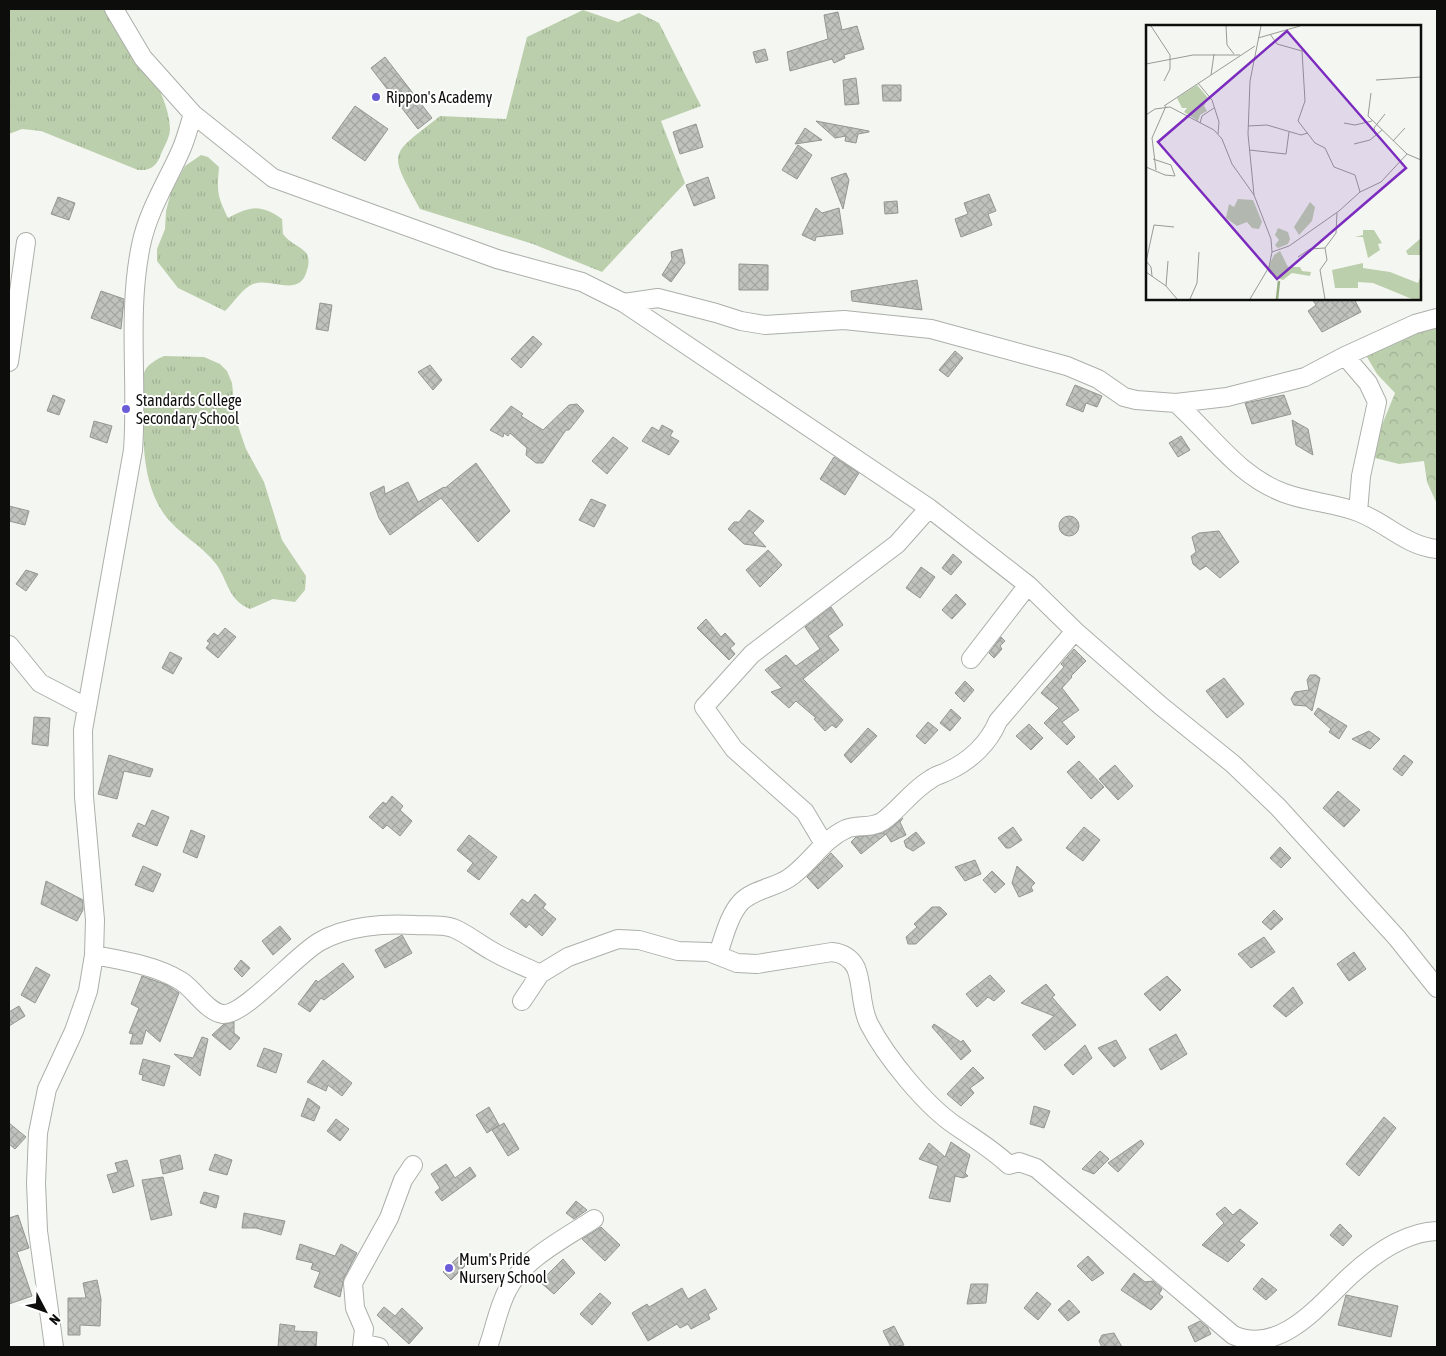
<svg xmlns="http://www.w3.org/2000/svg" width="1446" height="1356" font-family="'Asap Condensed',sans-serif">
  <defs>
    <pattern id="grass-tufts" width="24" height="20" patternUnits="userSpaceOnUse" patternTransform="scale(1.25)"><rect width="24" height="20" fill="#bccfad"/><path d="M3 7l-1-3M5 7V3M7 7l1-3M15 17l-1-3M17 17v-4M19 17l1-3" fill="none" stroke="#a0b194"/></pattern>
    <pattern id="forest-crowns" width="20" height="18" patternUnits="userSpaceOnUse" patternTransform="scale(1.25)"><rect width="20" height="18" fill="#bccfad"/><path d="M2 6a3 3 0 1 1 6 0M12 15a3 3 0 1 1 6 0" fill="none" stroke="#a0b194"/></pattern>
    <pattern id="building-cross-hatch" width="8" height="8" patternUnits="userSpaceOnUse" patternTransform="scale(1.25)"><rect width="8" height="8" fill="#c0c3bd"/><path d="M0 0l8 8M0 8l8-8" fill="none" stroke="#a4a6a1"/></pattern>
  </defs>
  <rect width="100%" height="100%" fill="#f4f7f1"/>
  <path fill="url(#grass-tufts)" d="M9 9H115C132 39 170 95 170 129 170 137 164 147 161 154 157 166 150 171 138 170L41 131 22 129 9 134Z
    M583 10 618 22 639 13 659 23 701 106 661 121 685 183 602 272 533 244 420 209C388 150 388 157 440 116L506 119 527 37Z
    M201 155 208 157 219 167C217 193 217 194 228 218 251 206 260 204 282 219L283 234C289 243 301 246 307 254 309 258 309 265 307 270 300 299 271 277 253 284 241 289 234 303 225 311L178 288 157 261V249L165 229 166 211 171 192 185 166Z
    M164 356 204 357 220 364 227 371 232 383 236 420 246 449 264 482 282 540 306 576 305 590 295 602 273 599 250 609C227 599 229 582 216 564 202 545 178 534 164 514 142 482 143 441 143 403 143 394 141 382 144 373 147 364 156 360 164 356Z"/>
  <path fill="url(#forest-crowns)" d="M1437 317V504L1427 482 1424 461 1399 464 1375 458 1377 437 1395 393 1377 374 1364 352Z"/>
  <path fill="url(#building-cross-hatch)" stroke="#939691" d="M838 12 842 30 857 26 864 49 844 55 845 58 834 63 832 59 790 71 787 52 828 39 824 15Z
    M765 49 768 60 756 63 753 52Z
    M385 57 432 118 418 129 371 68Z
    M856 78 859 104 845 105 843 80Z
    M882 85H901V101H883Z
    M355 106 388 129 365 161 332 138Z
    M816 121 869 131V132L858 134 856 143 845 141 846 136 835 138Z
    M696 124 703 147 680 154 673 132Z
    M805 128 822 140 795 144Z
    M798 145 812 155 797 179 782 170Z
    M846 173 849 180 843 209 831 178Z
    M708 177 715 198 694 206 686 185Z
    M989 194 996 211 988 214 992 225 961 237 955 219 968 214 964 203Z
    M58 197 75 203 69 220 51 214Z
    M897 201 898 213 885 214 884 202Z
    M816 208 822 213 839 208 843 234 816 237 815 241 802 235Z
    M682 249 685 263 671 282 662 275 672 259 671 252Z
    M739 264 768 265V290H739Z
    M917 280 922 310 852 301 851 291Z
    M101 291 124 299 121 329 91 318Z
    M1312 299H1354L1361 312 1322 332 1308 311 1316 305Z
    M320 303 332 305 328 331 316 329Z
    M533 336 542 344 521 368 511 359Z
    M955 351 963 358 948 377 939 370Z
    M430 365 442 380 433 390 418 372Z
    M1075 385 1102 396 1097 407 1086 403 1083 412 1066 405Z
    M53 395 65 400 59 415 47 411Z
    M1284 395 1291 414 1252 424 1245 403Z
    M577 404 584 411 569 430H566L543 463H536L526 455 527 448 510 433 508 436 504 433 503 437 490 430 511 406 523 414 521 416 543 430 569 405Z
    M1292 420 1308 429 1313 455 1296 445Z
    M94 421 112 426 107 443 90 437Z
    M662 425 673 431 670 436 679 441 669 455 642 441 652 427 659 431Z
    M1181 436 1190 450 1178 457 1169 443Z
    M613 437 628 448 607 474 592 461Z
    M834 457 859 473 845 495 820 479Z
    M476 463 510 511 478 542 441 498 390 535 379 518 370 493 384 486 385 494 408 482 418 502 444 487 445 488Z
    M591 499 606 505 594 527 579 520Z
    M9 506 29 511 25 525 9 521Z
    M749 510 764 521 753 533 766 547 744 544 728 529 734 522H739Z
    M1059 526a10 10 0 1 1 20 0a10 10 0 1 1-20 0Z
    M1219 531 1239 562 1220 578 1206 566 1200 570 1193 564 1191 556 1196 552 1192 537 1199 533Z
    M768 550 782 565 760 587 746 570Z
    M953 554 962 562 951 575 942 568Z
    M921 567 935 577 920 598 906 588Z
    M26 570 38 574 26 591 16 584Z
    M956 594 966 604 952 619 942 610Z
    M831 607 843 625 828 636 839 650 803 679 843 720 836 728 832 725 825 731 814 719 816 718 796 701 789 708 771 692 782 688 765 670 786 655 796 666 820 649 805 627Z
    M706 619 721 637 725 633 735 644 730 648 735 654 729 660 697 628Z
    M225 628 236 637 218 658 206 648 210 643 207 641 214 633 218 636Z
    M1001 637 1005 641 1000 646 1002 649 994 658 989 653Z
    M1074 649 1086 661 1071 676 1072 677 1062 688 1079 710 1062 722 1075 737 1067 745 1044 723 1059 708 1041 693 1064 667 1061 664Z
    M170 652 182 658 173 674 162 668Z
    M1310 675H1316L1320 678 1312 711 1306 706 1294 705 1291 699 1295 692 1309 690 1307 680Z
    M1224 678 1244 704 1227 718 1206 691Z
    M965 681 974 690 964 702 955 693Z
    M1318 708 1347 726 1339 739 1329 732 1331 729 1314 714Z
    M951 709 961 718 950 731 940 723Z
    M34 717 50 718 48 746 32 744Z
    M928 722 938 730 925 744 916 736Z
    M1029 724 1043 738 1031 750 1016 736Z
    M868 728 877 736 851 763 844 755Z
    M1369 731 1380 739 1370 749 1352 739Z
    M109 755 153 769 150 777 124 771 117 799 98 794Z
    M1404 755 1413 762 1402 776 1393 769Z
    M1079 761 1104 787 1091 799 1067 772Z
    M1115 765 1133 786 1118 800 1099 779Z
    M1338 791 1360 810 1344 827 1323 808Z
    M392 796 403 806 400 810 412 821 400 836 387 825 383 829 369 817 383 802 386 804Z
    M152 810 169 817 157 846 132 836 138 823 145 826Z
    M903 818 900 822 906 835 891 842 886 834 861 854 851 842 856 837 883 833Z
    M1013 827 1022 840 1010 848H1006L998 838Z
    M1084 827 1100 840 1083 861 1066 848Z
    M191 830 205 836 197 858 183 852Z
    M916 832 925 843 913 851 906 847 904 841Z
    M469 835 497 857 479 880 467 871 473 863 457 850Z
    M1280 847 1291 858 1281 868 1270 858Z
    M831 853 843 866 818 889 807 877Z
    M975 860 981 874 965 881 955 867Z
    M143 866 161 874 153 892 135 885Z
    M1017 866 1035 883 1031 887 1033 891 1019 897 1012 883Z
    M992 871 1005 884 995 893 983 880Z
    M46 881 83 900V910L77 921 41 904Z
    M535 894 546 904 543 908 556 919 542 936 529 924 526 928 510 914 522 899 528 903Z
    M932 907H940L947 914 916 944H908L906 937 917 927 914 924Z
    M1274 910 1283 919 1271 930 1262 922Z
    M280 926 291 939 273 955 262 941Z
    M402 935 412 953 385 968 375 950Z
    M1264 937 1275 952 1251 968 1238 954Z
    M1354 952 1366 969 1349 981 1337 964Z
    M241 960 250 968 242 977 234 969Z
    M343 963 354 977 324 1000 321 998 310 1012 298 1004 316 980 318 982Z
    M36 967 50 975 35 1003 21 995Z
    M990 975 1005 991 994 1001 988 997 977 1007 966 994Z
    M142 976 167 985 179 993 160 1042 146 1030 142 1044H130L133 1034 129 1033 139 1008 131 1004Z
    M1167 976 1181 990 1160 1011 1144 994Z
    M1046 984 1055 995 1052 997 1076 1025 1045 1050 1032 1035 1054 1016 1021 1003Z
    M1293 987 1303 1003 1286 1017 1273 1006Z
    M19 1006 25 1016 9 1026V1012Z
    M234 1022V1033L240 1038 230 1050 212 1035 224 1024Z
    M934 1024 961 1042 963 1040 971 1051 961 1060 932 1027Z
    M1176 1034 1187 1054 1161 1070 1149 1049Z
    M202 1037 208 1039 200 1076 174 1054 193 1058Z
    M1116 1040 1126 1058 1114 1067 1098 1048Z
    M1085 1045 1092 1058 1073 1075 1064 1065Z
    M264 1048 282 1054 276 1073 257 1066Z
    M143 1059 170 1066 164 1086 142 1080 143 1075 139 1074Z
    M323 1060 352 1083 342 1096 328 1085 326 1091 307 1082Z
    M973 1067 984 1078 970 1088 974 1093 961 1106 947 1094Z
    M308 1098 320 1107 314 1121 301 1116Z
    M1034 1106 1050 1111 1044 1128 1030 1124Z
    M489 1107 499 1125 487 1133 476 1115Z
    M1384 1117 1396 1128 1359 1176 1346 1164Z
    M336 1119 349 1129 340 1141 327 1131Z
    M9 1123 26 1137 15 1149 9 1144Z
    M504 1123 519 1149 508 1156 492 1130Z
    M1141 1140 1144 1144 1118 1172 1108 1163Z
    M951 1142 970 1155 965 1173 968 1176 963 1178 955 1176 950 1202 929 1198 938 1166 919 1159 929 1143 945 1157Z
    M1100 1151 1109 1159 1094 1174 1082 1169Z
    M215 1154 232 1160 227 1175 209 1170Z
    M180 1155 183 1169 163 1174 160 1160Z
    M127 1160 134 1186 113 1193 107 1175 118 1172 115 1163Z
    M446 1164 455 1178 470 1167 476 1176 442 1201 435 1192 440 1188 431 1174Z
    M163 1177 172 1215 151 1220 142 1180Z
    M204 1192 219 1196 216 1208 200 1203Z
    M576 1201 587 1210 574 1219 566 1213Z
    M1225 1207 1233 1215 1240 1209 1258 1223 1239 1241 1245 1245 1228 1262 1202 1245 1224 1223 1216 1214Z
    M244 1213 285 1221 281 1235 256 1228H242Z
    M18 1215 29 1248 17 1252 32 1296 9 1304V1218Z
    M1340 1224 1352 1236 1343 1246 1330 1235Z
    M601 1227 620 1245 605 1261 582 1239Z
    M300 1244 335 1256 341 1244 357 1253 344 1278 340 1297 314 1287 320 1272 311 1269 313 1263 296 1259Z
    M459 1256 467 1264 451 1280 443 1272Z
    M1088 1256 1104 1273 1092 1281 1077 1266Z
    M563 1259 575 1273 554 1294 540 1282Z
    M1134 1273 1145 1282 1153 1281 1162 1289 1159 1294 1163 1297 1151 1310 1121 1290Z
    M1262 1278 1277 1290 1266 1300 1253 1289Z
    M97 1280 101 1299 100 1326 80 1325V1335H68V1298H86L83 1283Z
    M971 1284H988L986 1303 967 1304Z
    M682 1288 688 1299 705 1289 717 1309 708 1314 710 1319 691 1329 688 1324 680 1328 677 1324 648 1341 632 1313 647 1304 649 1307Z
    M1037 1292 1051 1304 1038 1320 1024 1308Z
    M600 1293 611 1303 592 1325 580 1314Z
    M1346 1295 1398 1306 1391 1337 1338 1325Z
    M1069 1300 1080 1312 1068 1321 1058 1310Z
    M384 1307 395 1316 402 1308 423 1328 409 1344 377 1315Z
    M1200 1321 1208 1328 1211 1334 1195 1342 1188 1327Z
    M280 1324 295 1326 294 1331 317 1332 316 1347H278Z
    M894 1326 904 1345 891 1347 883 1331Z
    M1114 1333 1122 1347H1102L1099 1341 1102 1335Z"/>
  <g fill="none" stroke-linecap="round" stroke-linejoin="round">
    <g stroke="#acafaa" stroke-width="20">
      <path id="street" d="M114 9 143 58 193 114 273 178 497 259 582 282 624 303 929 508 1028 585 1075 631 1161 706 1233 764 1278 807 1397 938 1437 988
        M624 303 658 298 716 313 741 321 765 325 844 320 931 329 1067 366 1098 379 1124 397 1136 400 1176 403 1227 397 1305 377 1345 356 1415 324 1437 318
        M1345 356 1368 383 1377 402 1361 476 1358 512
        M9 362 26 242
        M1176 403C1211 434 1238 476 1284 493 1308 502 1334 503 1358 512 1387 523 1406 546 1437 549
        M9 645 40 683 86 707
        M971 659 1028 585
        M824 844 805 812 734 749 704 707 752 654 897 544 929 508
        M718 954C724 937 729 915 741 902 754 889 774 888 789 878 810 864 822 840 846 829 858 824 871 829 883 821 901 808 911 791 931 779 936 775 943 774 948 771 970 761 989 743 998 721L1075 631
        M94 955C122 960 157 966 181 981 194 989 207 1012 223 1014 244 1016 296 955 319 942 346 926 384 923 415 925 427 926 441 924 453 928 466 933 479 944 492 951 507 960 524 966 540 974L568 957 618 939 639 940 678 951 709 952 737 963 757 964 832 952C842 953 851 958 856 968 863 986 860 1006 869 1024 886 1057 926 1106 956 1126 975 1139 992 1149 1009 1165L1019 1162 1036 1168 1233 1335C1280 1356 1320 1304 1350 1276 1374 1254 1405 1232 1437 1231
        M522 1001 540 974
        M54 1347 38 1231 36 1183 38 1133 47 1089 74 1031 88 991 94 955 95 920 84 797 83 730 133 450C138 382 127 312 141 245 148 211 167 182 181 150 186 139 189 126 193 114
        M379 1347 370 1345 362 1347 364 1329 355 1308 353 1283 389 1218 403 1180 413 1165
        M488 1347C495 1328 498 1307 508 1289 522 1260 567 1237 594 1219"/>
    </g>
    <use href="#street" stroke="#fff" stroke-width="18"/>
  </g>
  <g fill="#6a5dd7" stroke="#fff" stroke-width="2">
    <circle cx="376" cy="97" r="5"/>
    <circle cx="126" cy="409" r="5"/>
    <circle cx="449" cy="1268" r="5"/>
  </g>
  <g text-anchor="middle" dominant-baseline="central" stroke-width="4" stroke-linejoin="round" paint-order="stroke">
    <g font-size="16" fill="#0d0e0c" stroke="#fff" text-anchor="start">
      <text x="386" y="97">Rippon's Academy</text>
      <text x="136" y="400">Standards College<tspan x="136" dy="18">Secondary School</tspan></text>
      <text x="459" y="1259">Mum's Pride<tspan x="459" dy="18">Nursery School</tspan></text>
    </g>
  </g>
  <g transform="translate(1146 25)">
    <rect width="275" height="275" fill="#f4f7f1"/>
    <path d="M92 174 107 175 116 197 113 204 106 203 101 197 91 201 80 193 83 179 88 182ZM164 177 169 182 166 196 153 210 148 202ZM132 203 142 207 144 214 142 219 132 223 129 220 133 215 129 210ZM275 213V233L274 230H262L260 226ZM134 226 142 242H154L156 246 165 247 164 251 146 248 137 255 128 252 121 245 128 230ZM217 238V243L244 247 272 258 275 250V274H266L227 258 212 257V263H189L186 245Z" fill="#bccfad"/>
    <path d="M51 60 64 75H61L58 81 61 86 54 90 52 96 38 87 41 83H36L31 73ZM217 205H228L236 218 232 219 234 225 222 233 217 212H209L217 210Z" fill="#bccfad"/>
    <path fill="none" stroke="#98af85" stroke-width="2.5" d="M131 274 133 256"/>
    <path fill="none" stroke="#989a95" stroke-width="1" d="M5 1 24 30V44L18 56M80 1 81 20 88 29M124 9 131 19 156 26 159 76 152 96 169 118 179 123 188 142 209 150 214 167M112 13 154 1M0 39 47 30H94M65 50 68 29M230 55 275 52M52 58 66 75 73 97 72 109M225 68 222 91 261 129M18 81 109 21M0 90 9 84 24 82 68 105 76 114 86 139 108 170M54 98 56 91 68 83M198 98 209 100 226 96M102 101 121 100 155 110 162 108M229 109 228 103 239 89M247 116 259 103M208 119 224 115 236 105M103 125 140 129 143 107M0 142 19 150 29 151 25 140 7 134M10 145 6 113 20 81M126 227 143 221 193 186 214 167 235 157 261 129 275 135M152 232 164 224 179 223M0 236 5 242 6 251M0 237 8 200 28 202M0 247 20 261 31 274M20 261 22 236M44 274 51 258 53 227M104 274 123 242 126 227 125 214 108 170 102 109 104 56 115 1M179 274 174 245 181 235 179 223 190 208 191 188"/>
    <path fill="#7b2cbf" fill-opacity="0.15" stroke="#7b2cbf" stroke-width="2.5" d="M141 6 260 143 131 254 12 117Z"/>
    <rect width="275" height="275" fill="none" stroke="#0d0e0c" stroke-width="2.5"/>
  </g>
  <rect width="1446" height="1356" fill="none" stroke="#0d0e0c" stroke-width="20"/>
  <g transform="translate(45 1311) rotate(131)" stroke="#ffffff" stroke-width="4" paint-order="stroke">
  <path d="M0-4L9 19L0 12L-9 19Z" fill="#0d0e0c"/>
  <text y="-8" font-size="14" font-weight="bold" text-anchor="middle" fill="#0d0e0c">N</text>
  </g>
</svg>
